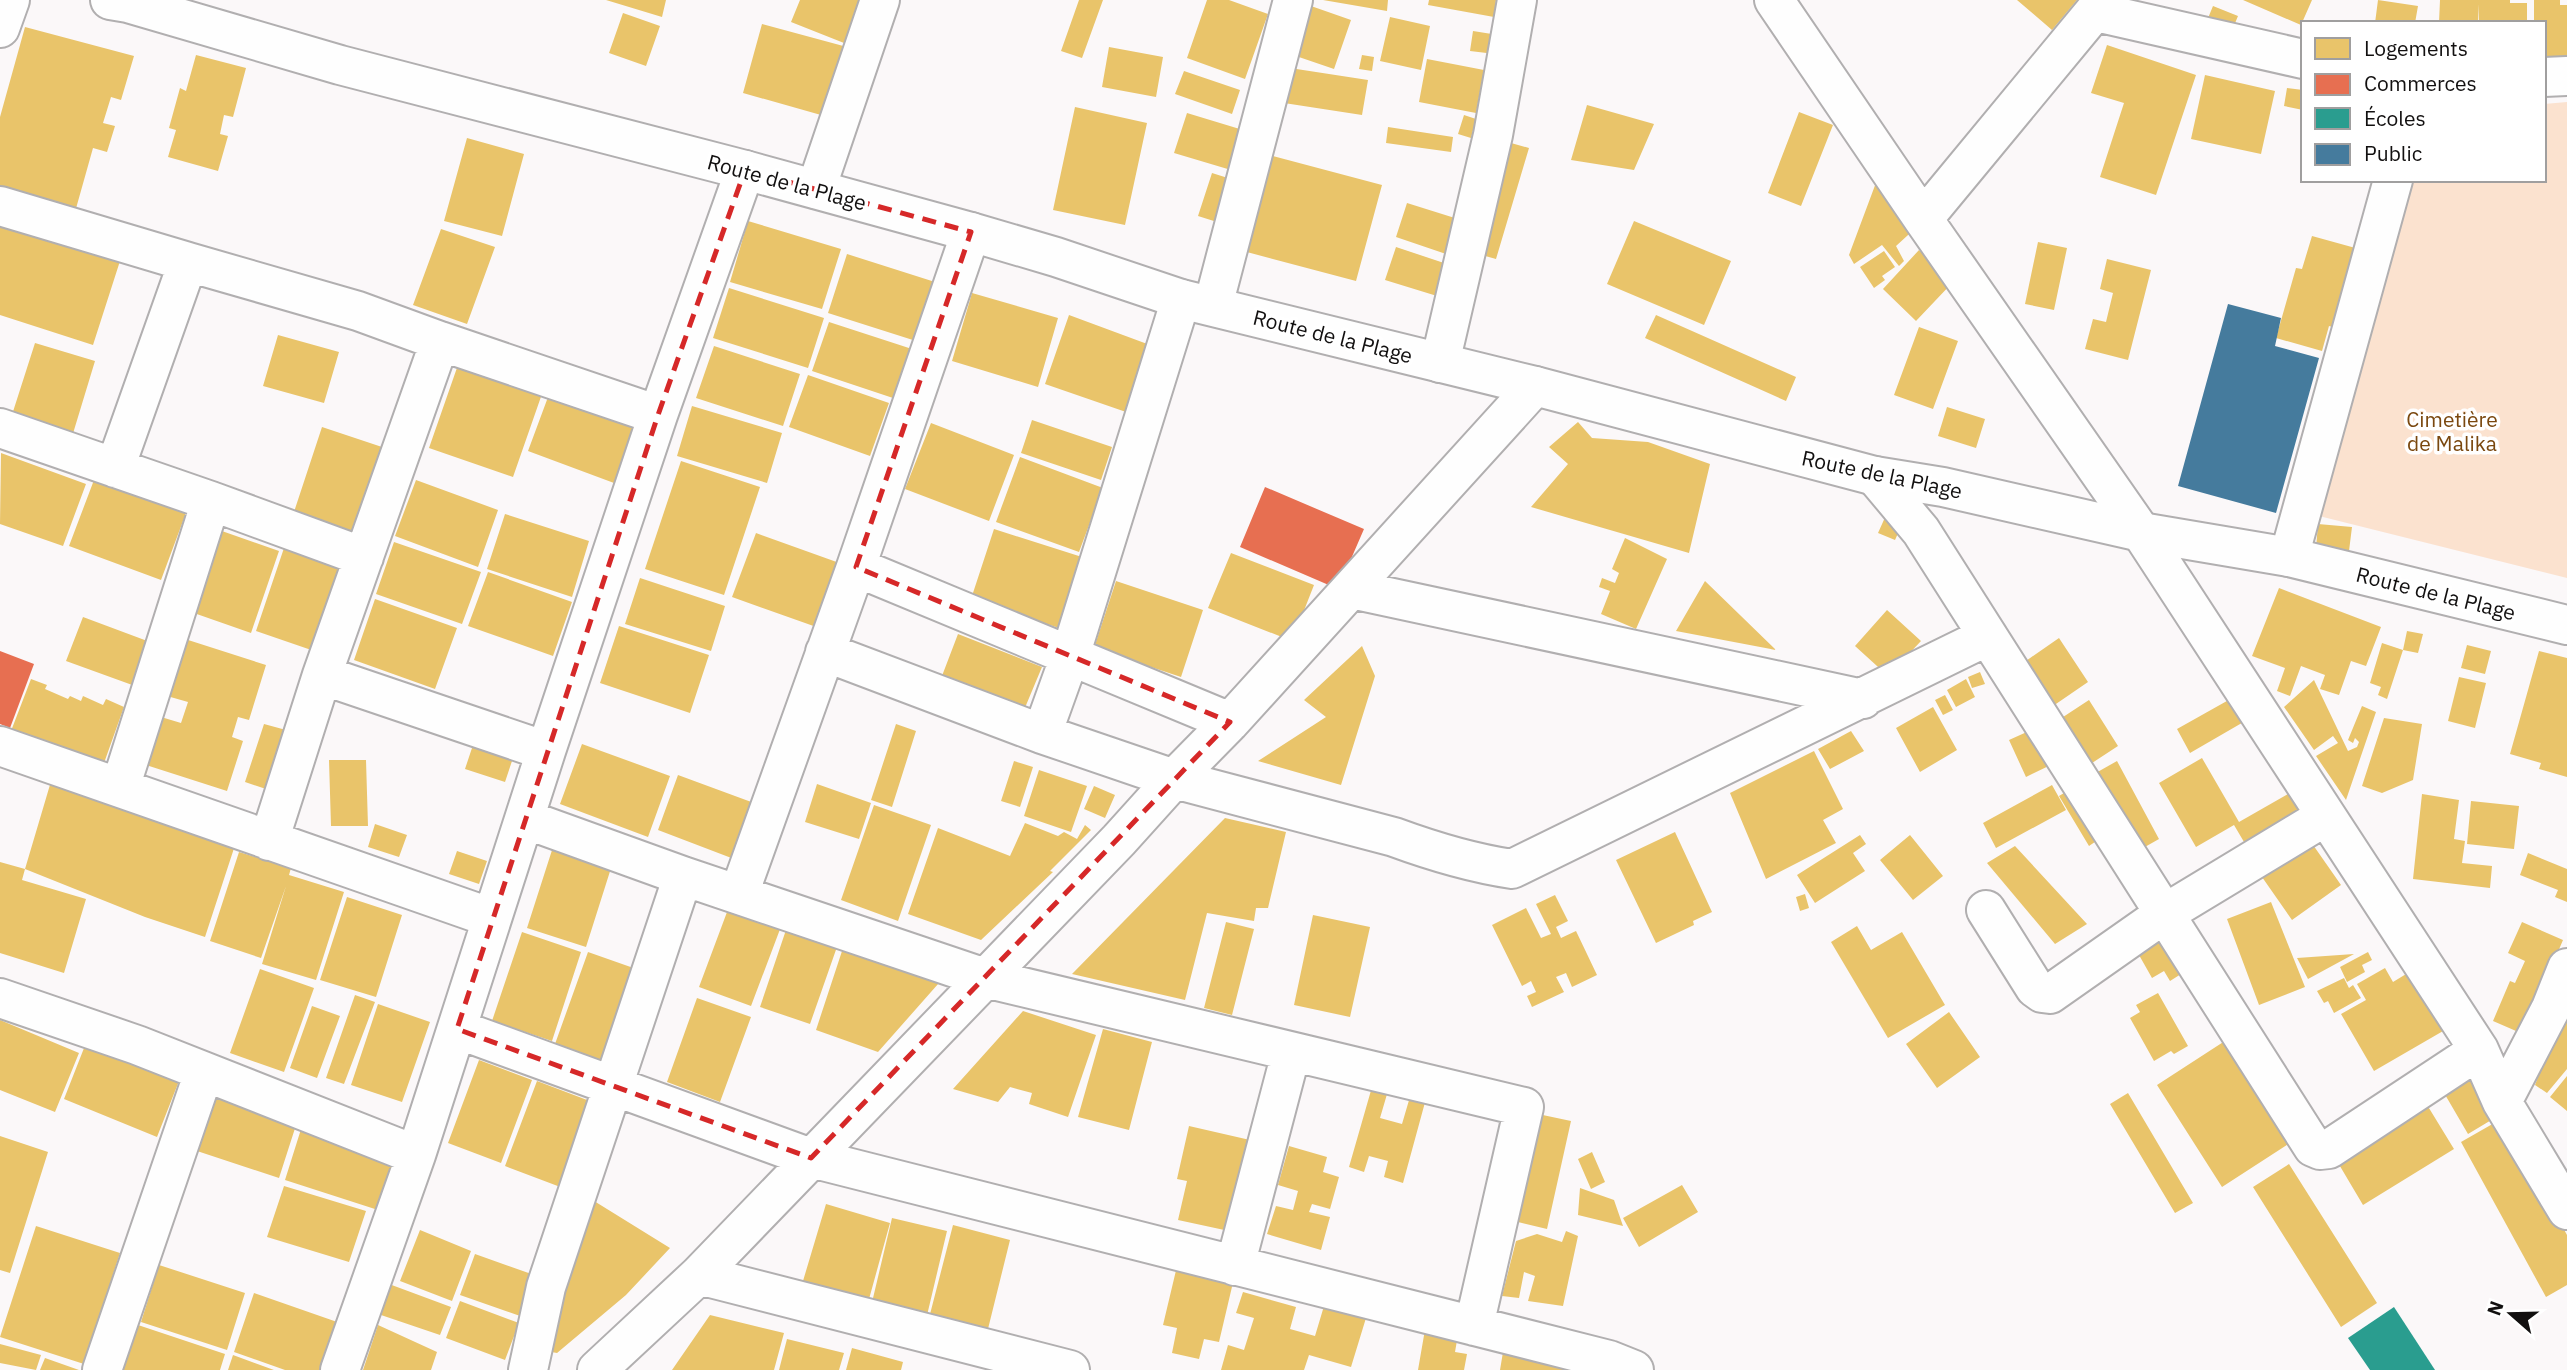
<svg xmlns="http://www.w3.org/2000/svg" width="2567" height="1370" font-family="'IBM Plex Sans',sans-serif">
  <rect width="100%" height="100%" fill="#fbf8f9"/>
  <path fill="#fbe2cf" d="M2567 102V578L2311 514 2403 180H2544V104Z"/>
  <path fill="#e9c46a" d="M606 0H666L662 17Z
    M800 0H861L844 43 791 22Z
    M1079 0H1103L1082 58 1061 51Z
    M1207 0H1229L1268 14 1245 79 1187 58Z
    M1323 0H1388L1387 11Z
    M1429 0H1496L1494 17 1428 5Z
    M2017 0H2077L2052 30Z
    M2243 0H2312L2301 25Z
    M2378 0 2418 6 2415 23H2375Z
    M2440 0H2510V3H2527V23H2479V4L2478 23H2439Z
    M2534 0H2560V5H2567V57L2544 58V23H2534Z
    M1311 6 1351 20 1334 69 1293 55Z
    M2213 6 2238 16 2231 33 2206 23Z
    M623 13 660 26 646 66 609 53Z
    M1390 17 1430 26 1421 70 1380 61Z
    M762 24 847 47 828 117 743 93Z
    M25 27 134 56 121 100 111 97 103 123 115 126 107 152 93 148 75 212 0 192V117Z
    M1473 31 1498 35 1495 54 1470 51Z
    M2107 45 2196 75 2156 195 2100 177 2124 103 2091 93Z
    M1109 47 1163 57 1156 97 1102 87Z
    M196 55 246 68 233 117 224 115 220 134 228 136 218 171 168 157 176 130 169 128 180 88 186 91Z
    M1362 55 1374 57 1372 71 1359 69Z
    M1427 59 1484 70 1476 113 1419 102Z
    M1290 68 1368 80 1362 115 1284 103Z
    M1184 71 1240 90 1232 114 1175 94Z
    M2205 75 2275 91 2261 154 2191 139Z
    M2287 88 2303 90V110L2284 106Z
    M1587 105 1654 124 1634 170 1571 160Z
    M1075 107 1147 123 1125 225 1053 210Z
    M1799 112 1833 125 1801 206 1768 193Z
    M1187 113 1243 130 1231 170 1174 153Z
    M1464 115 1476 119 1471 138 1458 134Z
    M1388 127 1453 137 1451 152 1386 143Z
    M467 138 524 154 502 236 444 221Z
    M1504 141 1529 148 1496 259 1471 252Z
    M1269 155 1382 185 1356 281 1243 251Z
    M1880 172 1919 225 1896 246 1904 261 1899 266 1882 245 1854 264 1849 255Z
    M1212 173 1231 179 1217 222 1198 216Z
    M1407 203 1458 219 1446 254 1396 237Z
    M748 221 841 249 822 309 730 282Z
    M1634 221 1731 261 1704 325 1607 284Z
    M0 222 120 261 93 345 0 315Z
    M441 229 495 247 467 324 413 305Z
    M2312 236 2359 249 2336 328 2329 326 2322 351 2276 338 2296 268 2302 269Z
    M2038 242 2067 248 2054 310 2025 304Z
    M1396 247 1447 264 1437 296 1385 280Z
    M1919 250 1953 282 1916 321 1883 289Z
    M1884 251 1895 267 1882 276 1885 280 1874 288 1860 267Z
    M847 254 935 282 916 341 828 313Z
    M2107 259 2151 270 2128 360 2085 349 2093 319 2106 322 2113 293 2100 289Z
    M729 288 824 318 808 368 713 338Z
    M972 293 1058 318 1038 387 952 361Z
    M1069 315 1150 345 1126 412 1045 384Z
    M1656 315 1796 377 1786 401 1645 338Z
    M829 322 912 349 896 399 812 371Z
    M1919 327 1958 341 1933 409 1894 395Z
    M278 335 339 352 324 403 263 386Z
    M35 343 95 361 71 440 10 421Z
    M714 346 800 374 783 426 696 398Z
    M459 362 543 391 513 477 429 448Z
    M808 375 889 403 870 456 789 427Z
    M551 389 637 421 614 483 528 451Z
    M692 406 782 433 767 483 677 456Z
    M1947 407 1985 419 1976 448 1938 436Z
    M1032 420 1112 447 1101 480 1021 453Z
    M1578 422 1592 438 1648 442 1710 464 1689 553 1531 507 1568 464 1549 447Z
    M931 423 1014 455 989 521 905 489Z
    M322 427 385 448 355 539 292 518Z
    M1 453 86 484 63 546 0 524Z
    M1020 457 1103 488 1079 552 996 522Z
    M681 461 760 487 724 595 645 569Z
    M94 480 186 513 161 580 69 546Z
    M416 480 498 510 478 567 395 536Z
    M1887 513 1904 520 1895 540 1878 533Z
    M505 514 589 541 572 597 487 569Z
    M2318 524 2352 527 2349 551 2316 548Z
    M994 529 1082 557 1059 628 971 599Z
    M219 530 279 551 251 633 191 612Z
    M756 533 845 565 822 629 732 597Z
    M1625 538 1667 559 1636 629 1601 614 1610 591 1599 587 1602 578 1615 583 1619 573 1612 569Z
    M394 542 481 572 462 624 376 594Z
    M284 548 349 569 320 653 256 631Z
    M1231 553 1314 585 1292 641 1208 608Z
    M488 572 572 602 553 656 468 626Z
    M640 578 725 606 711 651 625 624Z
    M1116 581 1203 610 1181 677 1094 648Z
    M1705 581 1776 650 1676 631Z
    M2279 588 2381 627 2366 666 2351 661 2339 695 2320 689 2325 675 2301 666 2290 696 2277 691 2285 668 2252 656Z
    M375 599 457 628 435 689 354 660Z
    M1887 610 1921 641 1888 676 1855 646Z
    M83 617 150 642 135 686 66 661Z
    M619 626 709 655 690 713 600 683Z
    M2407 631 2423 634 2418 653 2403 650Z
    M958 634 1042 667 1019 722 937 689Z
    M2059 638 2088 682 2053 706 2023 663Z
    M185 639 266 665 249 720 238 717 232 737 243 741 227 791 146 765 161 717 181 723 188 702 167 696Z
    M2382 643 2403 650 2387 699 2378 695 2381 687 2370 683Z
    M2467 645 2491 651 2485 674 2461 668Z
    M1362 646 1375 676 1341 785 1258 761 1326 717 1304 700Z
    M2539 651 2567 658V777L2539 769 2541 763 2510 754Z
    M1980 672 1985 684 1972 688 1968 677Z
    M2459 677 2486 683 2475 728 2448 721Z
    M31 679 47 685 45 689 68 699 70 696 81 701 83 696 103 705 106 699 124 707 104 763 11 731Z
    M1966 679 1975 697 1956 707 1947 690Z
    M2314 680 2348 751 2357 747 2359 742 2355 738 2353 743 2348 740 2362 706 2376 712 2346 800 2316 756 2338 743 2333 736 2314 750 2284 707Z
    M1945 695 1953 710 1943 715 1935 700Z
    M2234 697 2247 720 2190 753 2177 729Z
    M2089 700 2118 746 2089 765 2060 719Z
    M1933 707 1957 750 1920 772 1896 728Z
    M2384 718 2422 724 2413 780 2382 793 2362 786Z
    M264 724 297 733 278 793 245 782Z
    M896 724 916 731 892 807 871 800Z
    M2042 725 2059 761 2026 777 2009 740Z
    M1851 731 1864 751 1830 769 1818 749Z
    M582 744 670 776 648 837 560 804Z
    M473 745 513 758 505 782 465 769Z
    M1814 751 1843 809 1823 820 1836 843 1766 879 1730 793Z
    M2202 758 2239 822 2300 787 2313 810 2247 847 2234 825 2196 847 2159 783Z
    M329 760H366L368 826H331Z
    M1014 761 1033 767 1020 807 1001 801Z
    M2117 761 2159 839 2136 852 2094 774Z
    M1039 770 1087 786 1071 832 1024 816Z
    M678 775 754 803 734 859 658 830Z
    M52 778 239 833 205 937 145 917 25 869Z
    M817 784 871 803 859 839 805 822Z
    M2079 784 2108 833 2089 846 2059 796Z
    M2052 785 2066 810 1996 848 1983 823Z
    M1094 786 1115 795 1105 818 1084 809Z
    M2422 794 2459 800 2454 839 2465 841 2462 863 2492 866 2490 888 2413 879Z
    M2471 801 2519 806 2514 849 2467 844Z
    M874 805 931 825 898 921 841 900Z
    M1225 818 1286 832 1268 908H1256L1254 921 1207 913 1185 1000 1072 974Z
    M1025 823 1058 836 1064 832 1077 839 1085 825 1091 830 1050 871 1053 872 981 940 908 914 938 828 1010 856Z
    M375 824 407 835 399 857 368 847Z
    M1675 832 1712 912 1693 921 1694 925 1656 943 1616 860Z
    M1860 835 1866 844 1853 853 1865 871 1815 903 1797 875Z
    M1910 835 1943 876 1913 900 1880 860Z
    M2311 842 2341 885 2292 920 2262 877Z
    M2015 846 2087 924 2055 944 1987 863Z
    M553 847 612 865 586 947 527 928Z
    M457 851 487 861 479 884 449 874Z
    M239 852 291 868 289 875 344 892 316 980 262 964 286 886 261 958 210 941Z
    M2528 853 2567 869V902L2555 897 2558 890 2520 875Z
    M0 862 25 869 22 880 86 899 64 973 0 953Z
    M1805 894 1809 908 1800 911 1796 897Z
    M1555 895 1568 921 1556 927 1561 938 1576 931 1597 975 1572 987 1566 973 1556 977 1564 992 1532 1007 1527 996 1536 992 1531 981 1522 986 1492 925 1526 908 1541 938 1551 934 1536 904Z
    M733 896 785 916 751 1006 699 987Z
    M347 897 402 915 376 997 320 980Z
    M2271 902 2305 987 2259 1005 2227 919Z
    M1313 915 1370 927 1350 1017 1294 1005Z
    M1226 922 1254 929 1232 1015 1204 1008Z
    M2522 922 2563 940 2523 1034 2493 1021 2510 981 2515 983 2525 961 2508 953Z
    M1857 926 1871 950 1902 932 1945 1005 1888 1038 1831 942Z
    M787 927 838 944 810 1024 760 1007Z
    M2159 928 2189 969 2170 981 2164 971 2152 978 2139 955 2150 948 2141 933Z
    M522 932 581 952 552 1041 492 1021Z
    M844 945 946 975 878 1052 816 1030Z
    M588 952 642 971 609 1064 555 1044Z
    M2368 952 2372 960 2362 965 2365 972 2347 982 2340 967Z
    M2354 954 2308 979 2297 958Z
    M2385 968 2393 982 2416 968 2450 1027 2374 1071 2341 1014 2366 1000 2357 984Z
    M260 969 314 988 284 1072 230 1053Z
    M2344 978 2349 988 2353 985 2361 998 2334 1013 2328 1001 2324 1003 2317 991Z
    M2158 993 2188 1046 2174 1054 2171 1051 2154 1061 2130 1018 2140 1012 2136 1005Z
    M355 995 375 1002 344 1084 326 1078Z
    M697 998 751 1017 720 1102 667 1082Z
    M2567 1002V1069L2547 1093 2535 1085Z
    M378 1004 430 1022 402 1102 351 1085Z
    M312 1006 340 1016 317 1078 290 1068Z
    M1023 1011 1096 1035 1068 1117 1029 1104 1032 1093 1010 1087 998 1102 953 1089Z
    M1949 1012 1980 1057 1937 1088 1906 1044Z
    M0 1020 79 1053 55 1112 0 1090Z
    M1103 1029 1152 1042 1129 1130 1078 1117Z
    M2231 1037 2296 1139 2222 1187 2157 1085Z
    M86 1043 179 1081 157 1137 64 1099Z
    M479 1060 532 1080 501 1163 448 1143Z
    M2470 1068 2498 1116 2468 1134 2440 1086Z
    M2567 1076V1111L2550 1097Z
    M1374 1080 1390 1084 1380 1118 1402 1124 1412 1090 1427 1095 1403 1183 1384 1177 1388 1161 1369 1156 1364 1172 1349 1167Z
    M537 1081 595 1103 563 1188 505 1166Z
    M210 1090 298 1119 279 1178 191 1149Z
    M2128 1093 2193 1203 2175 1213 2110 1104Z
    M2421 1095 2454 1149 2363 1205 2331 1151Z
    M1538 1114 1571 1121 1547 1229 1514 1221Z
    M2503 1118 2567 1235V1285L2546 1297 2461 1142Z
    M302 1126 395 1157 378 1210 285 1180Z
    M1189 1126 1250 1140 1229 1231 1178 1220 1187 1181 1177 1179Z
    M0 1136 48 1152 10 1273 0 1270Z
    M1289 1146 1327 1157 1323 1172 1339 1177 1330 1209 1312 1204 1309 1212 1330 1217 1321 1250 1267 1234 1276 1206 1293 1210 1298 1191 1278 1185Z
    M1592 1152 1605 1182 1591 1189 1578 1159Z
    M2289 1164 2377 1303 2341 1327 2253 1187Z
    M1682 1185 1698 1212 1639 1247 1623 1218Z
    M284 1186 366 1211 349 1262 267 1237Z
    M1580 1188 1614 1200 1623 1226 1578 1215Z
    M586 1196 670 1248 626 1295 557 1353 541 1350Z
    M826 1204 890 1223 866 1310 800 1291Z
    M892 1218 947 1231 924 1328 869 1315Z
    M953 1225 1010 1240 986 1337 928 1322Z
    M36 1226 120 1253 84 1364 0 1337Z
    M420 1230 471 1251 452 1301 400 1281Z
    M1566 1231 1578 1236 1563 1306 1528 1301 1535 1276 1524 1272 1519 1298 1502 1296 1516 1241 1537 1234 1562 1242Z
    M475 1254 537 1276 523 1317 460 1295Z
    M1178 1262 1235 1274 1219 1342 1204 1339 1199 1359 1172 1353 1177 1328 1163 1325Z
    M159 1265 245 1293 227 1350 141 1322Z
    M389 1284 451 1307 440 1335 381 1315Z
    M1243 1292 1296 1307 1290 1329 1315 1336 1324 1306 1366 1318 1351 1367 1309 1355 1304 1370H1221L1228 1345 1244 1350 1254 1318 1236 1313Z
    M254 1293 340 1323 324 1370H285L234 1352Z
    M460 1301 519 1323 505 1360 446 1338Z
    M710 1315 784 1333 774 1370H672Z
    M1427 1318 1460 1323 1455 1352 1467 1354 1464 1370H1418Z
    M135 1324 225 1354 220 1370H121Z
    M378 1325 437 1352 431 1370H363Z
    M787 1339 844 1353 839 1370H779Z
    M0 1344 41 1355 36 1370 0 1363Z
    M852 1348 903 1362 901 1370H846Z
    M1503 1352 1574 1370H1500Z
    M233 1355 274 1370H228Z
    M45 1358 79 1370H40Z"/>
  <path fill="#e76f51" d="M1265 487 1364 529 1338 589 1240 547Z
    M0 651 34 664 10 728 0 724Z"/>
  <path fill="#2a9d8f" d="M2394 1307 2435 1370H2370L2348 1338Z"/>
  <path fill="#457b9d" d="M2228 304 2281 318 2275 346 2319 358 2276 513 2178 486Z"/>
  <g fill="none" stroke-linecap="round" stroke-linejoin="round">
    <g stroke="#b1afb0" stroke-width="42">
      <path id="minor" d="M1774 0 1923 219 2141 532 2479 1050 2502 1102 2567 1210
        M2096 12 2303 59
        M0 28 10 0
        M2544 77 2567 76
        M816 189 880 0
        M0 206 188 262
        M1923 219 2104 0
        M1213 306 1293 0
        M440 341 658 415
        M1440 363 1493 135 1517 0
        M0 428 211 501 364 557
        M115 468 188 262 358 311 440 341 322 675 269 841
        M1875 476 1921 531 2313 1147 2320 1150 2329 1149 2479 1050
        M2289 557 2393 180
        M856 567 1230 722
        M1351 589 1863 699
        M825 652 1042 734 1174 779 1394 837C1432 851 1472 863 1512 869L1988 636
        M322 675 546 751
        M1042 734 1070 656 1181 299
        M0 746 492 918
        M120 788 211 501
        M525 819 683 876 985 978 1524 1107 1474 1326
        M739 894 856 567 971 232
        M1986 910 2035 988 2042 993 2050 994 2164 914 2326 816
        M0 998 137 1045 416 1155
        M457 1029 811 1158 1609 1360 1634 1370
        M2502 1102 2551 1008 2567 968
        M1235 1266 1291 1053
        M699 1275 1070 1370
        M102 1370 204 1072
        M340 1370 416 1155 546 751 658 415 745 170
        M528 1370 546 1287 683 876
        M597 1370 699 1275 1119 840 1174 779 1230 722 1535 386"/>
    </g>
    <g stroke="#b1afb0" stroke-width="42">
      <path id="major" d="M110 0 128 3 340 65 745 170 971 232 1056 257 1181 299 1535 386 1875 476 1943 487 2141 532 2289 557 2567 625"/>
    </g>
    <use href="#minor" stroke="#fefefe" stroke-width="38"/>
    <use href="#major" stroke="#fefefe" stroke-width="38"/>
  </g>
  <path fill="none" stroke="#d62828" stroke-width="5" stroke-dasharray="14 9" stroke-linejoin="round" d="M745 170 971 232 856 567 1230 722 811 1158 457 1029 658 415Z"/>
  <g text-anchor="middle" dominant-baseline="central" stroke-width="7" stroke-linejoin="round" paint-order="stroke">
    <g font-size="21" fill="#121010" stroke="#fff">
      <text transform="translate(787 182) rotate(15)">Route de la Plage</text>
      <text transform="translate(1333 336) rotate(14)">Route de la Plage</text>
      <text transform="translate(1882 474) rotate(12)">Route de la Plage</text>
      <text transform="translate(2436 593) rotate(14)">Route de la Plage</text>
    </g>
    <g font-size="21" fill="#7a480f" stroke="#fff">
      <text x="2452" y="419">Cimetière<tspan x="2452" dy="24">de Malika</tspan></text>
    </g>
  </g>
  <rect x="2301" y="21" width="245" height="161" fill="#ffffff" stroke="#a09f9f" stroke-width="2"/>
  <rect x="2315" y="38" width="35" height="21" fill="#e9c46a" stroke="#a09f9f" stroke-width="2"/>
  <text x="2364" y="56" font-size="21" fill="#121010">Logements</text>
  <rect x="2315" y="74" width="35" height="21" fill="#e76f51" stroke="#a09f9f" stroke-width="2"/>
  <text x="2364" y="91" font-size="21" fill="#121010">Commerces</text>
  <rect x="2315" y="108" width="35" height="21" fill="#2a9d8f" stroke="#a09f9f" stroke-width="2"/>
  <text x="2364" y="126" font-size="21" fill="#121010">Écoles</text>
  <rect x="2315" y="144" width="35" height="21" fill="#457b9d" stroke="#a09f9f" stroke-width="2"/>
  <text x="2364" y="161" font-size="21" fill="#121010">Public</text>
  <g transform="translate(2511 1314) rotate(290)" stroke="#ffffff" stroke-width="5" paint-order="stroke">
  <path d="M0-5L12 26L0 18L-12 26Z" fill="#121010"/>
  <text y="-10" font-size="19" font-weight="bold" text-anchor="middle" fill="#121010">N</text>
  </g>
</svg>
